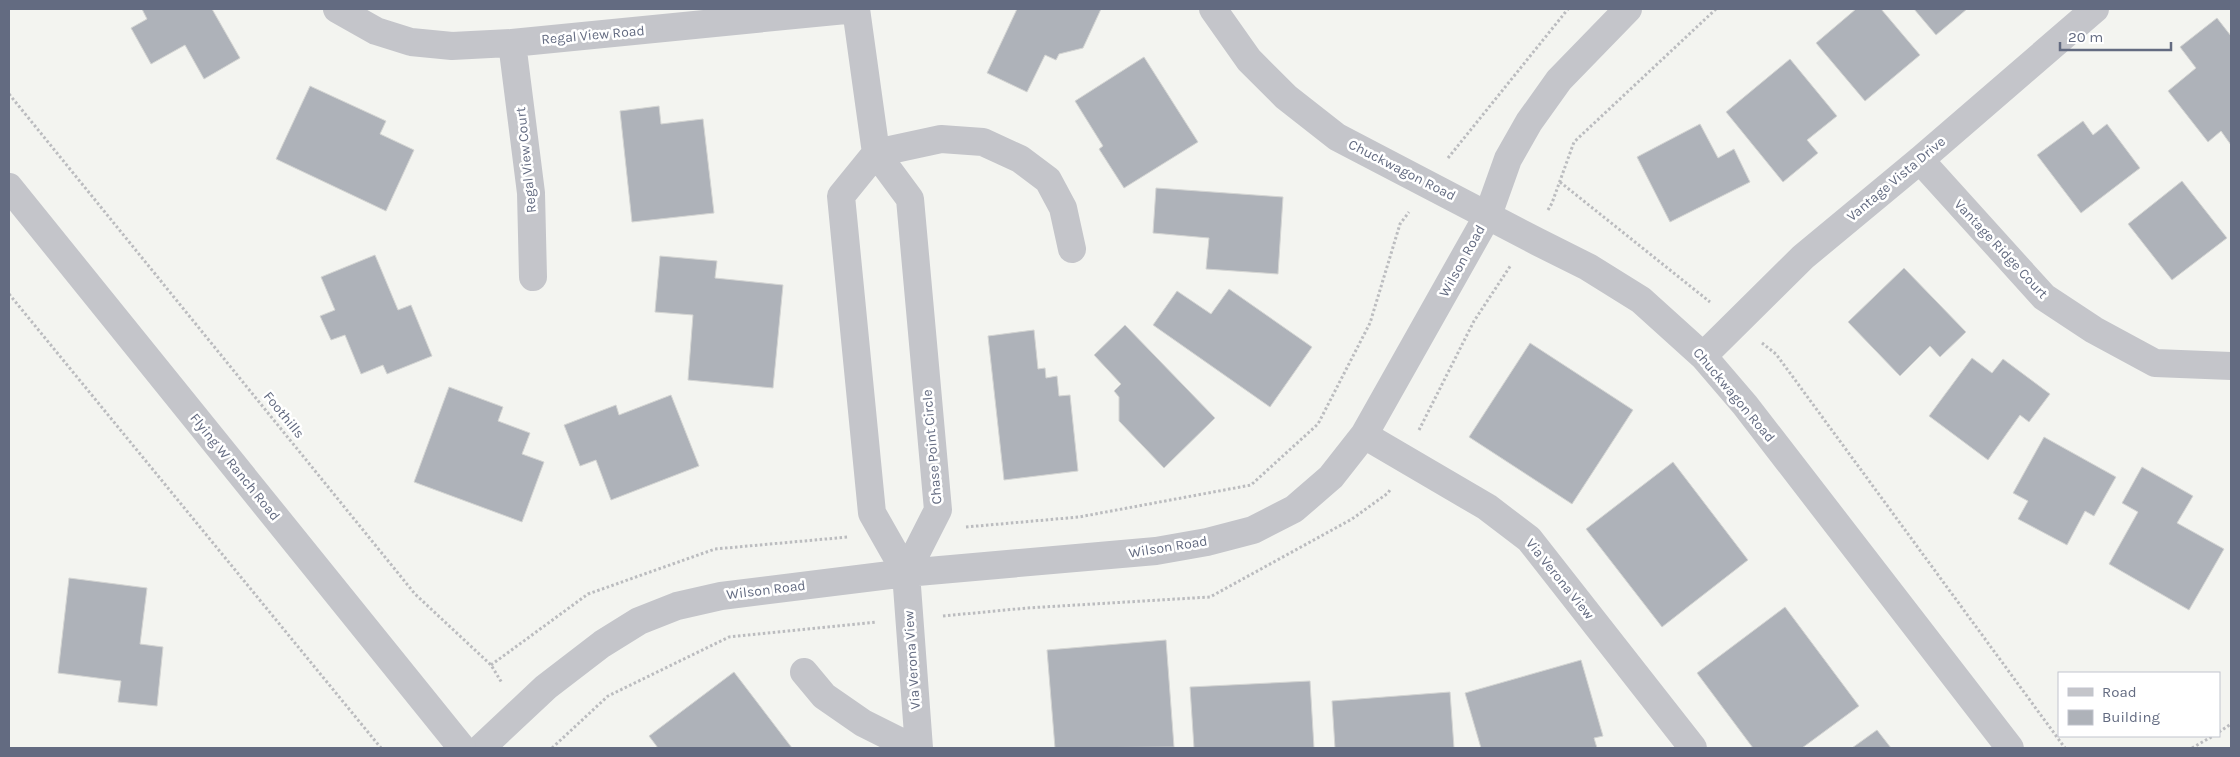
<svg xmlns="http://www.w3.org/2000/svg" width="2240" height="757" font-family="Karla,sans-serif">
  <rect width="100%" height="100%" fill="#f3f4f0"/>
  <path fill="#aeb2b9" stroke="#d4d5d3" d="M142 9H212L240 58 204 79 185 45 151 64 131 28 147 19Z
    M1017 9H1101L1083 48 1059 54 1056 60 1045 55 1027 92 987 73Z
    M1856 9H1881L1920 55 1865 101 1816 43Z
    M1914 9H1967L1936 35Z
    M2217 18 2231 36V145L2221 131 2208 142 2168 91 2196 68 2180 47Z
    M1144 57 1198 142 1124 188 1099 149 1103 146 1075 101Z
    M1790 59 1837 116 1807 140 1818 153 1783 182 1726 112Z
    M310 86 386 121 380 134 414 150 386 211 276 159Z
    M659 106 661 124 703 119 714 213 632 222 620 111Z
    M2083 121 2093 135 2107 124 2140 168 2081 213 2037 155Z
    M1700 124 1718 158 1734 149 1750 182 1670 222 1637 157Z
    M2182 181 2227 238 2172 280 2128 224Z
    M1156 188 1283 197 1278 274 1206 269 1209 238 1153 233Z
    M375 255 398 310 411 305 432 356 387 374 383 365 361 374 345 335 331 340 320 316 335 310 321 277Z
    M660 256 717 261 715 278 783 285 773 388 688 380 693 315 655 312Z
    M1904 268 1966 332 1940 357 1930 346 1900 376 1848 322Z
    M1229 289 1312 347 1270 407 1153 325 1177 291 1211 314Z
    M1125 325 1215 418 1164 468 1119 421V397L1114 391 1121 384 1094 355Z
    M1034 330 1038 369 1045 368 1046 378 1057 376 1059 396 1070 395 1078 471 1004 480 988 336Z
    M1530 343 1633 410 1572 504 1469 437Z
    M1972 358 1992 373 2003 359 2050 394 2029 422 2020 415 1988 460 1929 416Z
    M449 387 503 407 498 421 530 433 522 454 544 462 522 522 414 482Z
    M671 395 699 466 611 500 596 460 580 466 564 425 616 405 619 415Z
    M2044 437 2116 477 2094 516 2085 511 2067 545 2018 519 2028 501 2013 493Z
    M1673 462 1748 560 1662 627 1586 529Z
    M2142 467 2193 496 2177 523 2224 549 2189 610 2109 564 2138 512 2122 503Z
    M69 578 147 588 140 644 163 647 157 706 118 702 121 681 58 673Z
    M1785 607 1859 706 1802 748H1753L1697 673Z
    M1166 640 1174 747 1055 748 1047 650Z
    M1581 660 1603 736 1594 738 1597 748H1481L1465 693Z
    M734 672 792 748H658L649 736Z
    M1310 681 1314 748H1194L1190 687Z
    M1450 692 1454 748H1335L1332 701Z
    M1877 730 1891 748H1852Z"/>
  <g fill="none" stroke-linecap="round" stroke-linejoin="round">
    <path stroke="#bbbcbf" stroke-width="3" stroke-dasharray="2.5 2.5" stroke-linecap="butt" d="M9 94 415 594 491 665 502 683
      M1448 158 1568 9
      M1560 182 1710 302
      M1548 210 1552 203 1574 142 1716 9
      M9 294 381 748
      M1762 343 1776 354 2065 748
      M1419 430 1474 321 1511 265
      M966 527 1079 517 1251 485 1318 424 1370 323 1400 224 1409 212
      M943 616 1027 608 1210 597 1352 519 1388 493 1390 490
      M491 665 588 594 715 549 848 537
      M2219 732 2231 724
      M552 748 608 696 729 637 877 622
      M2192 748 2213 736"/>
    <path stroke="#c4c5ca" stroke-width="28" d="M337 9 376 31 411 42 452 46 512 43 856 9
      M856 9 876 153 910 199 938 510 906 573
      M1213 9 1249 60 1286 97 1337 137 1538 242 1588 267 1641 300 1703 356 1745 405 2010 748
      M512 43 531 193 533 277
      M876 153 841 196 872 513 906 573 919 748
      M876 153 941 139 983 142 1020 159 1048 180 1063 208 1072 249
      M1920 160 2044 297 2094 330 2155 363 2231 366
      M1703 356 1803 257 1920 160 2095 9
      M1364 435 1487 507 1529 539 1693 748
      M804 672 824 696 863 723 913 748
      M481 748 546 687 602 644 639 621 677 606 721 596 906 573 1156 551 1207 542 1253 530 1294 509 1331 477 1364 435 1488 215 1508 159 1529 122 1559 80 1628 9"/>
    <path stroke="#c4c5ca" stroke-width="28" d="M9 187 462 748"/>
  </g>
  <g text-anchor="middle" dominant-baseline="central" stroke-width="5" stroke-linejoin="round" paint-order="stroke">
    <g font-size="14" fill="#636b81" stroke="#fff">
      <text transform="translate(593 35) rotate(-5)">Regal View Road</text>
      <text transform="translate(526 160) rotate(-96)">Regal View Court</text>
      <text transform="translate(1402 170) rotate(27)">Chuckwagon Road</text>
      <text transform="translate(1896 179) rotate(-40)">Vantage Vista Drive</text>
      <text transform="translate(2001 249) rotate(47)">Vantage Ridge Court</text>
      <text transform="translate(1462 261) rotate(-61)">Wilson Road</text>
      <text transform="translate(1734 395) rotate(50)">Chuckwagon Road</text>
      <text transform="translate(284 415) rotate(51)">Foothills</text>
      <text transform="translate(932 447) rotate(-95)">Chase Point Circle</text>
      <text transform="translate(235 467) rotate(51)">Flying W Ranch Road</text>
      <text transform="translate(1168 547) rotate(-9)">Wilson Road</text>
      <text transform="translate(1560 579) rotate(51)">Via Verona View</text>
      <text transform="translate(766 590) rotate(-7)">Wilson Road</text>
      <text transform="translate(912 660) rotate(-94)">Via Verona View</text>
    </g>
  </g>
  <rect width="2240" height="757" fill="none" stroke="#636b81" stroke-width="20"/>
  <rect x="2058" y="672" width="162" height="65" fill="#ffffff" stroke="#c1c4cd"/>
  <rect x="2068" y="688" width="25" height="8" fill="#c4c5ca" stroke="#c1c4cd"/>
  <text x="2102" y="697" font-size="15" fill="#636b81">Road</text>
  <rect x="2068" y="710" width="25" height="15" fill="#aeb2b9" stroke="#c1c4cd"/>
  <text x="2102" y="722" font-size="15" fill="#636b81">Building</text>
  <path d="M2060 42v8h111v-8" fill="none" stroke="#636b81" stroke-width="2.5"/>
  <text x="2068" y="42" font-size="15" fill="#636b81" stroke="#ffffff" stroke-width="4" paint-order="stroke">20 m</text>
</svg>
